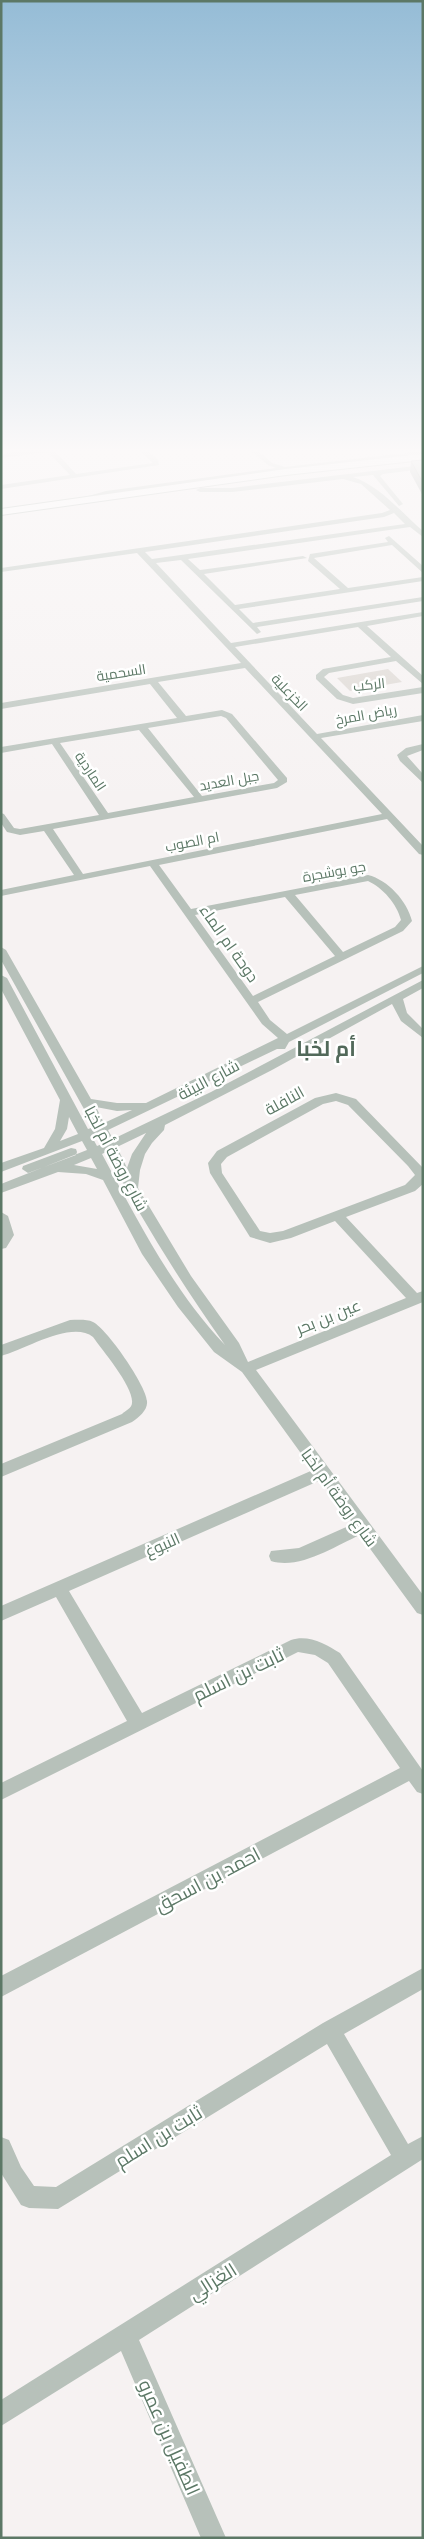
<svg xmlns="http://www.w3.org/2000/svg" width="424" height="2539" font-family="Lato,Cairo,sans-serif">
  <rect width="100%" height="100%" fill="#f6f2f2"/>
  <path fill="#dbd6d1" d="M388 669 402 682 350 691 337 678Z"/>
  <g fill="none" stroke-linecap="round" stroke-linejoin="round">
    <g stroke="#abb6af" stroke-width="2">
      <path id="major" d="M423 454V460L286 475 1 515V509L286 469Z"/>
    </g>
    <path fill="#b7c1ba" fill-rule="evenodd" d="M38 449H53L76 474 153 463 138 449H146L158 460 159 465 1 489V485L70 475 48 452 1 458V454Z
      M248 449H256L272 463 285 467 423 451V455L192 482 106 495 75 503 71 501 106 491 276 468 268 465Z
      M423 465V469L383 474 380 476 403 504 399 506 373 475 353 477C380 486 402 513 423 531V537L410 527 188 559 200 570 303 556 307 558 204 574 235 605 340 589 308 561 310 554 388 542 385 538 389 536 423 566V573L392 545 314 558 348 588 423 577V581L239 609 253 623 423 597V601L257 627 261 632 257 634 181 560 156 563 231 643 423 612V616L367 626 423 676V684L396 661 329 673 324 677 343 695 353 698 423 687V693L353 704 337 699 316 679V675L323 669 391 657 358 627 235 647 317 734 423 715V721L321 738 423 846V855L419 854 387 819 159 865 191 909 368 875C388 880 407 901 412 921L403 931 258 1002 270 1020 287 1034 423 966V973L289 1042 285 1049H277L108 1130 113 1139 211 1092 423 980V988L403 999 407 1013 423 1029V1038L401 1021 392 1004 272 1070 165 1125 164 1130 152 1143 145 1154 140 1170 138 1188 191 1276 239 1343 248 1362 406 1298 335 1221 291 1238 270 1243 250 1237 210 1173 208 1163 217 1151 315 1098 336 1093 356 1099 423 1168V1184L415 1191 346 1217 417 1293 423 1291V1302L256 1370 423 1595V1615L417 1613 360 1535C335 1546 300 1570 271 1561L269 1556 271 1551 299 1548 353 1524 321 1480 69 1591 142 1713 291 1640C308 1634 326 1644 340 1653L423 1771V1794L417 1792 409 1781 1 1997V1976L400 1768 328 1663 315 1655 298 1652 1 1800V1783L127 1721 56 1597 1 1621V1606L313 1470 242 1372 214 1352 178 1307 142 1254 103 1180 86 1174 58 1172 1 1193V1184L87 1150 82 1141 1 1172V1163L44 1148 55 1129 60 1100 1 989V975L7 978 88 1129 94 1127 1 960V947L6 950 91 1099 117 1103H146L278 1038 262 1024 150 866 1 896V890L74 875 44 831 20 835 7 832 1 823V813L4 814 14 828 20 829 99 815 52 744 1 753V747L177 718 150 684 1 709V703L241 663 137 553 1 572V568L382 513 390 510 361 484 343 479 232 492H200L196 490 200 488H232ZM394 513 405 524 152 559 145 552 384 517ZM245 668 382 814 83 874 53 829 277 788 287 782V778L232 714 222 710 186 716 158 682ZM221 716 226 718 278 780 274 783 202 796 148 728ZM139 730 194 797 108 813 60 743ZM368 881C383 888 397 904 401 920L395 927 343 952 295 895ZM285 897 335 956 253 996 195 915ZM336 1101 348 1105 408 1166 415 1175 405 1185 283 1231 270 1233 260 1231 222 1173 221 1164 227 1157 323 1104ZM96 1107 117 1111 132 1110 104 1123ZM69 1117 78 1134 60 1141 67 1129ZM146 1133 132 1154 127 1168 117 1147ZM98 1135 102 1144 97 1146 92 1137ZM106 1152C141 1219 181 1283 225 1345 172 1289 138 1221 102 1154ZM91 1158 97 1169 74 1165Z
      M423 744V750L407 756 423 774V783L400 761 397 755 406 748Z
      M71 1148 76 1149 77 1152 76 1155 28 1173 22 1169 23 1166Z
      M1 1212 8 1216 14 1235 6 1248 1 1249Z
      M70 1320C77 1320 87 1319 93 1322 107 1329 146 1385 147 1401 148 1410 139 1417 132 1422L1 1477V1464L122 1414C125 1411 132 1408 132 1403 134 1387 102 1350 93 1337 72 1320 26 1349 1 1356V1345Z
      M423 1968V1989L344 2034 408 2144 423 2136V2159L139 2340 226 2538H201L121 2351 1 2426V2400L391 2155 327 2044 58 2209 29 2208 21 2205 1 2173V2137L9 2140 21 2167 34 2186 56 2187 323 2023Z"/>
    <use href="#major" fill="#fff" fill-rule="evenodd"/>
  </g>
  <path fill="#929d96" d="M423 460V496L410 472 411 461Z"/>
  <path fill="#aab7ae" stroke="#77807a" d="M423 460V483L411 461Z"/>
  <linearGradient id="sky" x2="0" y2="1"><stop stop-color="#95bcd6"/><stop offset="0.56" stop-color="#fbf9f9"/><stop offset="1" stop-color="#fbf9f9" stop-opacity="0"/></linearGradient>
  <rect width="424" height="805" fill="url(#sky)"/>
  <g text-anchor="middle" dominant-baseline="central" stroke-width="5" stroke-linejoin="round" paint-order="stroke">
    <g font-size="14" fill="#5c7866" stroke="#fff">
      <text transform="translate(121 672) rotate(-9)">السحمية</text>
      <text transform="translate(369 684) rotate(-6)">الركب</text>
      <text transform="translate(290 692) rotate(46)">الخزعلية</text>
      <text transform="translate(366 714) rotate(-10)">رياض المرخ</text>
      <text transform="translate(91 771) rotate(56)">الماردية</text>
      <text transform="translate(229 780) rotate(-10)">جبل العديد</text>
      <text transform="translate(192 841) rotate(-11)">ام الصوب</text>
      <text transform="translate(334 871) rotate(-10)">جو بوشجرة</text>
    </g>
    <g font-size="16" fill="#5c7866" stroke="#fff">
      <text transform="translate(230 943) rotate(55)">دوحة ام الماء</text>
      <text transform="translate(208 1079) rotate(-28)">شارع البيئة</text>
      <text transform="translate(284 1100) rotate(-29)">النافلة</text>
      <text transform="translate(117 1158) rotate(62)">شارع روضة أم لخبا</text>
      <text transform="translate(328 1316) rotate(-22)">عين بن بحر</text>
      <text transform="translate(340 1497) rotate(54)">شارع روضة أم لخبا</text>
      <text transform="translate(162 1544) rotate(-24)">النبوغ</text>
    </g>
    <g font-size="19" fill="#5c7866" stroke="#fff">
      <text transform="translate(238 1674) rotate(-26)">ثابت بن اسلم</text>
      <text transform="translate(207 1879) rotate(-28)">احمد بن اسحق</text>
      <text transform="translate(158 2136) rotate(-32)">ثابت بن اسلم</text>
      <text transform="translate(212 2281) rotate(-32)">الغزالي</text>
      <text transform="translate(170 2437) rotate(66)">الطفيل بن عمرو</text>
    </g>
    <g font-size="21" font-weight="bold" fill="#52695a" stroke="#fff">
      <text x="326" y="1047">أم لخبا</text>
    </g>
  </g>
  <rect width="424" height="2539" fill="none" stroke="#5c7866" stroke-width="5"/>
</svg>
